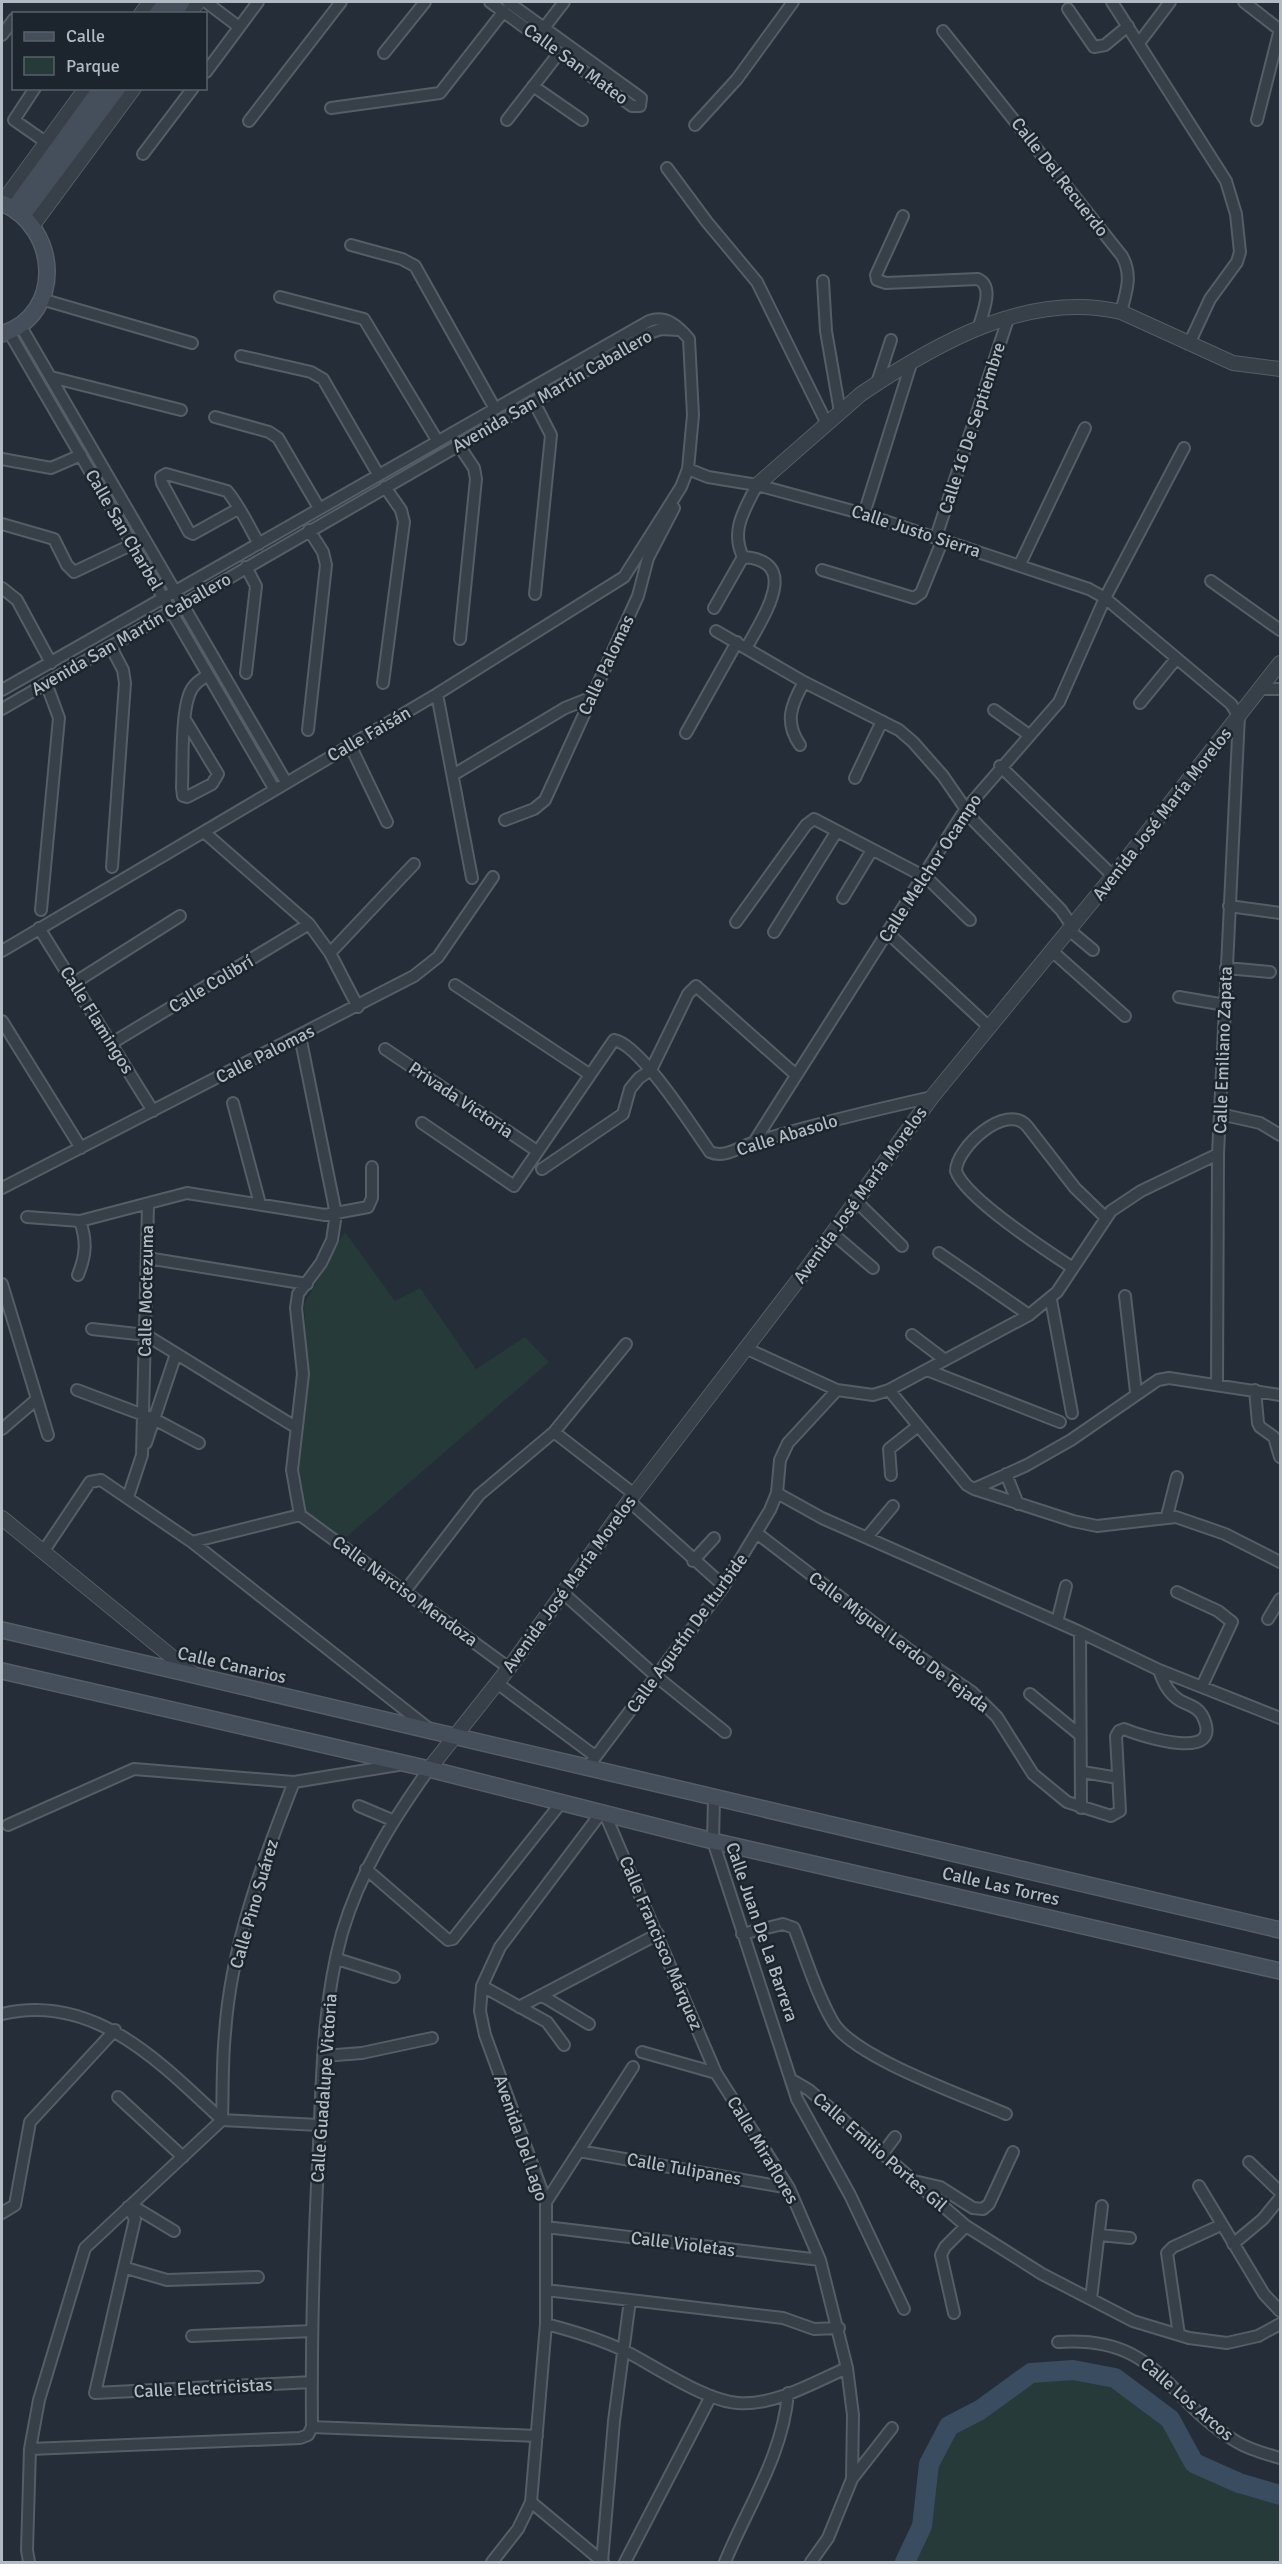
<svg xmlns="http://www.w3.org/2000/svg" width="1282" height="2564" font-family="Signika,sans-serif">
  <rect width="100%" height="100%" fill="#242d38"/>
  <path fill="#263a3a" d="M345 1232 395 1301 420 1288 476 1369 525 1337 549 1362 343 1540 305 1511 298 1478 308 1379 304 1304Z
    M1073 2370 1115 2378 1170 2419 1194 2463 1239 2483 1280 2495 1279 2562H905L922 2526 929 2464 949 2426 980 2410 1031 2373Z"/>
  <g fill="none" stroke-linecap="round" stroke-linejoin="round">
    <path stroke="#3a4c5f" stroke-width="20" d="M905 2562 922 2526 929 2464 949 2426 980 2410 1031 2373 1073 2370 1115 2378 1170 2419 1194 2463 1239 2483 1280 2495"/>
    <g stroke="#555d66" stroke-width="14">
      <path id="minor" d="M206 2 239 27
        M490 2 632 106H640L641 98 508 2
        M1112 2 1226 181 1236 214 1240 252 1237 262 1210 299 1189 344
        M1244 2 1280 30
        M1068 9 1094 47 1105 45 1128 26
        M544 28 564 2
        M943 31 1122 256C1133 276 1126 292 1121 312
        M2 35 14 19
        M1139 43 1170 2
        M384 53 425 2
        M206 72 258 2
        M533 86 582 120
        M35 88 14 120 47 143
        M331 108 440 93 504 11
        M507 120 559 53
        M1257 120 1280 29
        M249 121 341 2
        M695 125 737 79 793 2
        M143 154 193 88
        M667 168 707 222 757 282 827 424
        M903 216 876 275 877 280 886 283 978 279C995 287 982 313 979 327
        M351 245 402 259 415 266 494 407
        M823 281 826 331 840 412
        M280 297 364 319 437 440
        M41 299 192 343
        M20 325 286 782
        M9 332 275 790
        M241 356 311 372 323 379 378 474
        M51 377 181 410
        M877 383 891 340
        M534 402 551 435 535 594
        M215 417 269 432 278 438 319 508
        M458 444 474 468 476 479 460 639
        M2 459 51 468 81 455
        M688 469 708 477 757 485 864 514 1089 589 1105 598 1231 704 1239 716 1218 1154 1217 1384
        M238 509 193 534 189 532 162 483 161 477 166 474 227 491C240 506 249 527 259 544
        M864 514 911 364
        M2 524 54 539 67 565 74 572 133 544
        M936 537 1008 319
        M743 557C803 561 762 618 747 647
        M1020 564 1085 428
        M246 567 256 586 246 673
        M822 570 914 598 921 593 943 539
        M1211 581 1280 630
        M2 588 17 600 51 663
        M714 608 743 557C730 530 745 509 757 485
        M716 631 804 682 899 730 913 742 943 776 974 821 1061 910 1072 926
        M111 647 123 670 125 683 112 867
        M383 683 404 522 401 510 385 487
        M1260 689H1280
        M2 690 649 321C666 315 678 326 689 339L693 415 688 469 681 487 624 577 437 694 2 951
        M437 694 472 878
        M1140 703 1176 659
        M2 709 534 402 646 334 661 329 679 330
        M994 710 1029 735
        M186 721 218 774 212 784 187 797 183 796 182 788C183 763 181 717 189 695 192 685 200 680 208 675
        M308 730 326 565 323 552 309 530
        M686 733 737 642
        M350 745 387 822
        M800 745C784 722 791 705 804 682
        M1000 766 1113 876
        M453 775 565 708 590 698
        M855 778 882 721
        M505 820 534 809 545 800 638 596 648 558 674 508
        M204 832 309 924 330 953 358 1007
        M843 898 872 850
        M1229 906 1280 913
        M41 910 59 718 46 683
        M736 922 806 825 814 819 927 878 970 920
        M39 928 153 1111
        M1069 930 1093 950
        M774 932 837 831
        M888 933 988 1026
        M1052 951 1125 1016
        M330 953 414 864
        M1226 968 1270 972
        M74 983 180 916
        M455 985 589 1074
        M1179 997 1225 1005
        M2 1021 81 1148
        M300 1036 336 1214 332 1240 321 1263 298 1294 296 1308 303 1374 292 1470 300 1515 509 1668
        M112 1043 309 924
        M385 1049 537 1151
        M233 1103 260 1204
        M1220 1114 1260 1123 1280 1135
        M422 1123 514 1186 614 1040C640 1044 693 1128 710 1152 726 1159 742 1145 758 1141 816 1124 874 1110 932 1097
        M754 1142 965 810 1059 702 1105 598 1184 448
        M542 1169 623 1114 630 1089 639 1078 651 1070 688 994 696 986 796 1075
        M2 1188 414 976 438 957 493 877
        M855 1200 902 1246
        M27 1217 80 1221 187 1193 325 1215 368 1207 372 1198V1167
        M832 1233 873 1268
        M939 1253 1029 1315
        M147 1258 307 1284
        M1073 1268C1047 1251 965 1198 956 1171 956 1148 1006 1102 1027 1126L1075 1188 1105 1217
        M78 1275C86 1255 87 1241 80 1221
        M2 1284 48 1435
        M1125 1296 1136 1392
        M1051 1300 1072 1413
        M92 1329 146 1335 297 1428
        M912 1335 945 1360
        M745 1348 837 1390 873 1395 889 1390 1029 1315 1057 1292 1111 1211 1141 1191 1218 1154
        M927 1370 1060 1422
        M77 1390 154 1419 199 1443
        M889 1390 967 1485 974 1489 1073 1521 1097 1526 1176 1517 1225 1534 1280 1562
        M1255 1390 1258 1423 1260 1427 1274 1437 1280 1457
        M2 1429 37 1399
        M554 1432 634 1494
        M146 1443 176 1354
        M1006 1474 1018 1504
        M891 1475 889 1449 918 1426
        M974 1489 1027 1465 1071 1440 1158 1380 1169 1378 1280 1395
        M777 1493 822 1518 1080 1632 1159 1670 1280 1718
        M128 1497 142 1455 148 1205
        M629 1501 724 1586
        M1167 1516 1177 1477
        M758 1534 908 1649 972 1692 997 1717 1033 1774 1067 1802 1111 1816 1120 1811 1116 1736 1119 1731 1124 1729C1141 1736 1227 1764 1202 1715 1197 1706 1187 1705 1179 1700 1168 1693 1163 1682 1159 1670
        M867 1537 893 1506
        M192 1542 300 1515
        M43 1552 90 1482 101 1480 192 1542 428 1728
        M693 1561 714 1538
        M405 1591 479 1495 554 1432 626 1344
        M1177 1592 1218 1611 1232 1622 1202 1686
        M563 1593 657 1677 725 1732
        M1268 1619 1280 1599
        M1057 1622 1066 1586
        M1080 1632 1081 1808
        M497 1683 595 1756
        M1030 1694 1080 1735
        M587 1768 724 1586 770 1510 777 1493 780 1460 788 1443 837 1390
        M1083 1772 1118 1778
        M714 1799 713 1841 797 2099 850 2195 904 2309
        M359 1806 392 1820
        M605 1814 716 2073 789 2188 820 2260 847 2368 853 2415 852 2479 828 2538 811 2562
        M8 1825 134 1769 294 1782
        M366 1869 448 1940 453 1939 561 1803
        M742 1934 783 1924 794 1928C806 1958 816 1993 833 2022 853 2057 965 2096 1006 2114
        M337 1959 394 1977
        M482 1986 547 2022 564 2045
        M541 1995 589 2024
        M519 2007 658 1934
        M2 2014C94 1992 161 2063 222 2120L319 2125
        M642 2052 716 2073
        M323 2056 362 2053 432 2038
        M792 2080 809 2090 966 2226 1042 2274 1133 2321 1189 2338 1227 2343 1258 2336 1280 2324
        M118 2097 183 2157
        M579 2151 789 2188
        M883 2153 895 2137
        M1249 2162 1280 2192
        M914 2181 940 2187 973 2208 983 2209 989 2204 1013 2152
        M1199 2186 1264 2294 1280 2311
        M546 2202 633 2067
        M131 2205 174 2231
        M128 2207 135 2219 95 2393 312 2382
        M2 2213 15 2205 30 2122 115 2030
        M546 2227 820 2260
        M1100 2235 1130 2238
        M1233 2244 1263 2219 1280 2198
        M126 2268 167 2280 258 2277
        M546 2290 783 2318 814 2329 839 2328
        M1091 2299 1102 2206
        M954 2313 941 2255 945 2247 966 2226
        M546 2324C573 2331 600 2339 625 2351 655 2366 705 2401 738 2403 775 2406 814 2382 847 2368
        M1179 2335 1167 2253 1173 2247 1221 2225
        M192 2336 312 2331
        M1058 2342C1160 2335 1164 2399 1237 2442 1250 2450 1266 2454 1280 2458
        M312 2427 537 2436
        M30 2449 300 2438 308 2435 312 2427C311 2333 314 2239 319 2145 322 2075 323 2002 342 1933 360 1872 392 1821 429 1769
        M852 2479 892 2428
        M531 2502 603 2562
        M29 2562 27 2550 30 2449 39 2400 85 2248 222 2120C223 2092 222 2062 225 2033 231 1946 262 1863 294 1782L398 1765
        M492 2562 518 2529 531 2502 546 2324V2202L485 2035 480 2011 482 1986 500 1947 601 1813
        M602 2562 614 2421 630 2300
        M625 2562 711 2396
        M725 2562C748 2506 783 2455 788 2393"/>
    </g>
    <g stroke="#555d66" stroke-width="16">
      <path id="tertiary" d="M141 14 150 2
        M189 14 198 2
        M2 203 86 88
        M33 225 134 88
        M757 485 861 394C935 344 1028 290 1121 312L1233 363 1280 369
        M2 1518 194 1675
        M429 1769 509 1668 629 1501 802 1275 932 1097 1113 876 1280 663"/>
    </g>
    <g stroke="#555d66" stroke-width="18">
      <path id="secondary" d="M157 14 166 2
        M173 14 182 2
        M2 203C59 227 65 314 2 334
        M14 208 101 88
        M23 215 118 88
        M2 1630 1280 1930
        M2 1671 429 1769 713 1841 1280 1971"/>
    </g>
    <use href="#minor" stroke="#373f48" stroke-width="10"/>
    <use href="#tertiary" stroke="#373f48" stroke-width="14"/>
    <use href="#secondary" stroke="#454e5b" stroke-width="15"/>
  </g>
  <g text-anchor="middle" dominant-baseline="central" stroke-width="5" stroke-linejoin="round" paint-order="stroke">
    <g font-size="18" fill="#b2bac4" stroke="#1c242d">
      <text transform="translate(576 64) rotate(36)">Calle San Mateo</text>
      <text transform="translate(1060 177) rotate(52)">Calle Del Recuerdo</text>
      <text transform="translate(552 391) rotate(-30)">Avenida San Martín Caballero</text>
      <text transform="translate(972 428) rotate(-72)">Calle 16 De Septiembre</text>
      <text transform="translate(124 530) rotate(60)">Calle San Charbel</text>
      <text transform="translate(916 531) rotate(18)">Calle Justo Sierra</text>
      <text transform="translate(131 634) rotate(-30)">Avenida San Martín Caballero</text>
      <text transform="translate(606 665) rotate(-65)">Calle Palomas</text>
      <text transform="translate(369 734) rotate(-30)">Calle Faisán</text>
      <text transform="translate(1162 814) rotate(-52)">Avenida José María Morelos</text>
      <text transform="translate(930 868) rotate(-57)">Calle Melchor Ocampo</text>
      <text transform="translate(211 984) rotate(-31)">Calle Colibrí</text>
      <text transform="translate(97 1020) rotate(58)">Calle Flamingos</text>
      <text transform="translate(1223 1050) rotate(-88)">Calle Emiliano Zapata</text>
      <text transform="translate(265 1054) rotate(-27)">Calle Palomas</text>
      <text transform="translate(461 1100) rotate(34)">Privada Victoria</text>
      <text transform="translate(787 1135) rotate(-17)">Calle Abasolo</text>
      <text transform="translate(860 1195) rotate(-54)">Avenida José María Morelos</text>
      <text transform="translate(146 1291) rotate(-89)">Calle Moctezuma</text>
      <text transform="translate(569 1584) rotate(-54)">Avenida José María Morelos</text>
      <text transform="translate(405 1591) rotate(36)">Calle Narciso Mendoza</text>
      <text transform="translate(687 1633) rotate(-54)">Calle Agustín De Iturbide</text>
      <text transform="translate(899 1642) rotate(37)">Calle Miguel Lerdo De Tejada</text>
      <text transform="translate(232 1665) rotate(13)">Calle Canarios</text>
      <text transform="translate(1001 1886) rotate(13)">Calle Las Torres</text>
      <text transform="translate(254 1904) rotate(-74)">Calle Pino Suárez</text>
      <text transform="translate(762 1932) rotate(71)">Calle Juan De La Barrera</text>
      <text transform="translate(661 1943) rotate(67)">Calle Francisco Márquez</text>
      <text transform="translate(324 2088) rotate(-86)">Calle Guadalupe Victoria</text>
      <text transform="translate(521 2138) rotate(71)">Avenida Del Lago</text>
      <text transform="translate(763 2150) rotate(59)">Calle Miraflores</text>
      <text transform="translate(880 2152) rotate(41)">Calle Emilio Portes Gil</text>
      <text transform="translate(684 2169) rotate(10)">Calle Tulipanes</text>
      <text transform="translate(683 2244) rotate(7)">Calle Violetas</text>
      <text transform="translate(203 2388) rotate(-3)">Calle Electricistas</text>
      <text transform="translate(1187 2399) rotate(41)">Calle Los Arcos</text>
    </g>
  </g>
  <rect width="1282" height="2564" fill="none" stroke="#b2bac4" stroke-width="6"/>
  <rect x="12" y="12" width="195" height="78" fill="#1c242d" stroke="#586069" stroke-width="1.5"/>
  <rect x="24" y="32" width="30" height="9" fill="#454e5b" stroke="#586069" stroke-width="1.5"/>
  <text x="66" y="42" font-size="18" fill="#b2bac4">Calle</text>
  <rect x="24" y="57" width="30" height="18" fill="#263a3a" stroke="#586069" stroke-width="1.5"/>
  <text x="66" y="72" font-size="18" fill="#b2bac4">Parque</text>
</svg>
